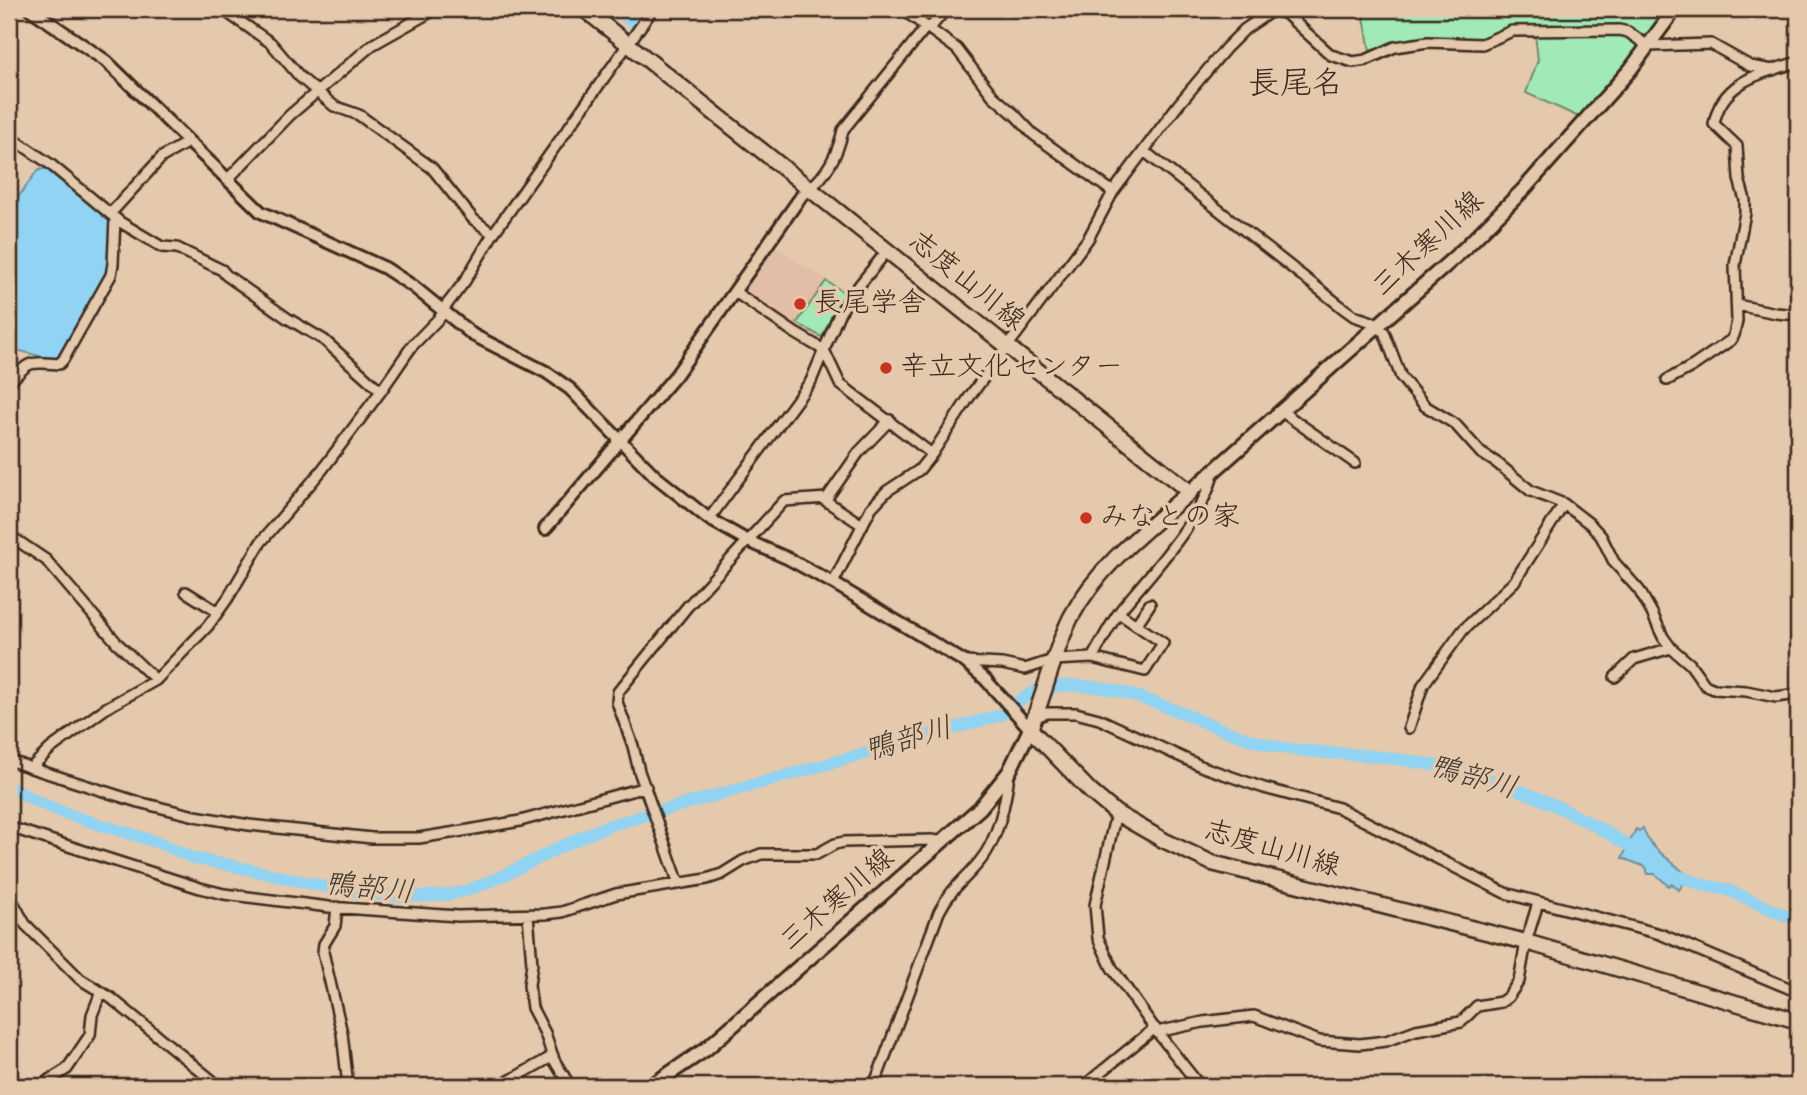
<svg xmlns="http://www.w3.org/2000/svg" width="1807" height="1095" font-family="'Indie Flower','Klee One',sans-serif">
  <rect width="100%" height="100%" fill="#e4c9ac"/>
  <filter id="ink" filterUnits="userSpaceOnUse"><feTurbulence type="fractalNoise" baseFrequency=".0143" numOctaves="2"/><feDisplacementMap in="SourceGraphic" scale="14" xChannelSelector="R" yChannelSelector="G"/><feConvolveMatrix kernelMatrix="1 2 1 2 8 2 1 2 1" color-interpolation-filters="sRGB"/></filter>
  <g filter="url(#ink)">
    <path fill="#e2bda7" d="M773 246 850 295 824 345 820 346 740 293Z"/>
    <path fill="#a1eab8" stroke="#6e8a6b" stroke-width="2" d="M1358 9H1671L1581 118 1526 93 1538 60 1535 34 1523 29 1479 43 1430 39 1370 51 1364 17Z
      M826 281 845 293 822 337 797 323Z"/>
    <path fill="#90d3f2" stroke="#6e8f9d" stroke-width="2" d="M45 168 112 223 109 268 58 357 50 359 9 348V210L37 171Z
      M1643 828C1650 853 1679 862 1692 882L1683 884 1679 890 1672 884 1669 886 1655 874H1648L1646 867 1622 858 1636 829 1639 831Z"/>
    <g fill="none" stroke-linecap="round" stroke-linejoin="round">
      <path stroke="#90d3f2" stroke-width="12" d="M617 9 637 25
        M9 786C54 815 106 825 156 842 170 846 182 855 196 859 265 870 331 894 401 896 422 897 444 897 465 891 516 874 560 843 611 825L1001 715C1015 704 1032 689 1051 687 1128 676 1199 728 1270 745 1306 754 1344 752 1381 757 1475 767 1562 801 1641 854
        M1678 876 1707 886 1725 889 1798 921"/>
      <g stroke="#3b2a1e" stroke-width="14">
        <path id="minor" d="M222 9 271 43 300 77 334 106 359 115 432 168 473 219 493 234
          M902 9 957 49 993 96 1015 115 1033 134 1113 192
          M930 28 946 9
          M9 136 50 164 120 222 162 247 177 248 222 270 226 275 287 318 324 340 381 391
          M1144 151 1343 308 1354 316 1372 322 1384 332 1401 377 1425 406 1455 424 1481 453 1497 463 1531 491 1564 504 1590 524 1601 536 1614 562 1639 590 1652 613 1663 637 1671 648 1690 664 1705 685 1714 689 1746 691 1776 697 1798 694
          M227 180 290 115 372 45 436 9
          M809 189C828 174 838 153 843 130L927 26
          M110 214 162 157 188 142
          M735 292 795 333 824 350 840 384 932 454
          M1737 305 1776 313 1798 315
          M1667 380 1693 366 1731 340 1734 335 1737 321 1735 265 1745 213V200L1739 179 1737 146 1714 124C1721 81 1762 73 1798 62
          M9 383C30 360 29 362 59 364L63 360 111 275 113 264 115 219
          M1281 411 1355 463
          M823 499 862 525
          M709 519 811 381 839 314 853 293 887 251
          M9 535 46 560 117 643 156 680
          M833 583 871 508 887 491 919 470 932 454 970 396 1088 239 1113 192 1178 105 1226 48 1245 29 1273 10 1286 14 1331 55 1353 62 1366 60 1395 47 1428 42 1482 44 1512 31 1619 30 1628 32 1648 46 1711 44 1750 66 1773 70
          M186 592 218 612
          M1136 625 1150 604
          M1092 658 1145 671 1163 643 1123 616
          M965 662 1002 664 1025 669 1053 660 1092 658C1102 641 1111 622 1123 607 1149 576 1208 511 1213 472
          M1615 677 1634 659 1671 648
          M1035 717 1047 713H1076L1099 719 1203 767 1264 788 1339 808 1505 893 1660 934 1798 992
          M1409 728 1423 685 1463 630 1514 582 1564 504
          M9 760 31 768 50 749 106 708 156 680 208 626 228 598 261 542 322 470 381 391 412 346 442 315 445 307 465 281 493 234 653 9
          M31 768 138 802 195 816 249 825 372 838H419L469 830 520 821 646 787
          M1116 813 1095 905 1098 938 1112 968 1157 1032 1200 1086
          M9 827 200 888 224 894 329 907 458 916 545 914 562 912 616 894 707 879 722 874 743 861 761 854H817L835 844 844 842 932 840 942 842
          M679 884 639 771 633 746 617 702 618 692 687 607 784 501 827 498 859 452 890 420
          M9 895 25 924 80 979 111 998 219 1086
          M337 907 335 926 324 944 323 952 342 1033 348 1086
          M528 915 532 964 529 985 532 1008 545 1033 554 1060 570 1086
          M1157 1032 1203 1022 1254 1016 1319 1041 1360 1044 1386 1041 1416 1030 1461 1022 1477 1006 1501 1002 1508 997 1519 981 1526 942 1538 903
          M9 1075 19 1086
          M42 1086 46 1082 67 1069 90 1035 92 1015 101 992
          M500 1086 553 1056
          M874 1086 939 912C951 888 964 881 980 861 998 840 1006 801 1009 773
          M1084 1086 1155 1028"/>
      </g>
      <g stroke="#3b2a1e" stroke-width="16">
        <path id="tertiary" d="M30 9 106 61 261 212 385 268 414 287 473 335 546 372 570 389 655 476 709 519 748 541 789 559 833 583 965 662 985 679 1030 729
          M545 529 676 375 802 195 809 189"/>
      </g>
      <g stroke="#3b2a1e" stroke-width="18">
        <path id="secondary" d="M1190 492 1464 249 1524 189 1630 70 1675 9
          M651 1086 706 1049 980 808 1009 772 1030 729"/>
      </g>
      <g stroke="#3b2a1e" stroke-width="19">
        <path id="primary" d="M584 9 1190 492C1147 529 1098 566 1071 617 1053 653 1046 692 1030 729L1091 792 1116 813 1163 840 1212 863 1526 942 1798 1021"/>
      </g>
      <use href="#minor" stroke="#e4c9ac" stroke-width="9"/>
      <use href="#tertiary" stroke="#e4c9ac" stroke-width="10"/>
      <use href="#secondary" stroke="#e4c9ac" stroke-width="12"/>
      <use href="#primary" stroke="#e4c9ac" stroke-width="14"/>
    </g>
  </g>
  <g fill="#c8321e" stroke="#e4c9ac" stroke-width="2.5">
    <circle cx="800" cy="304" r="7"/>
    <circle cx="886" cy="368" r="7"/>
    <circle cx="1086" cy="518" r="7"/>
  </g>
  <g text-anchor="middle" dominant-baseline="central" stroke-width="7" stroke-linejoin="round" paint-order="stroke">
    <g font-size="28" fill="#3b2a1e" stroke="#e4c9ac">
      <text transform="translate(1429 245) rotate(-43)">三木寒川線</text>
      <text transform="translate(966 282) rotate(39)">志度山川線</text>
      <text transform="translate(1272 850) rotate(16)">志度山川線</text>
      <text transform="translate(838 901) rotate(-41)">三木寒川線</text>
    </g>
    <g font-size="28" fill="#3b2a1e" stroke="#e4c9ac" text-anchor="start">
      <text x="814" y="304">長尾学舎</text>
      <text x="900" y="368">辛立文化センター</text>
      <text x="1100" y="518">みなとの家</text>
    </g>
    <g font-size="30" font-style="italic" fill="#443b33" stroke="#e4c9ac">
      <text transform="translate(909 741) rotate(-16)">鴨部川</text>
      <text transform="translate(1473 779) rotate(16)">鴨部川</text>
      <text transform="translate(369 890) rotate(6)">鴨部川</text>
    </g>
    <g font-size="32" fill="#3b2a1e" stroke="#e4c9ac">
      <text x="1296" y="85">長尾名</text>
    </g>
  </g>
  <rect width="1807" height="1095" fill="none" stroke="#e4c9ac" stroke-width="35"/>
  <rect x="18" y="18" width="1772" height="1060" fill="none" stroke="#3b2a1e" stroke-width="2.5" filter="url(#ink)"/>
</svg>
